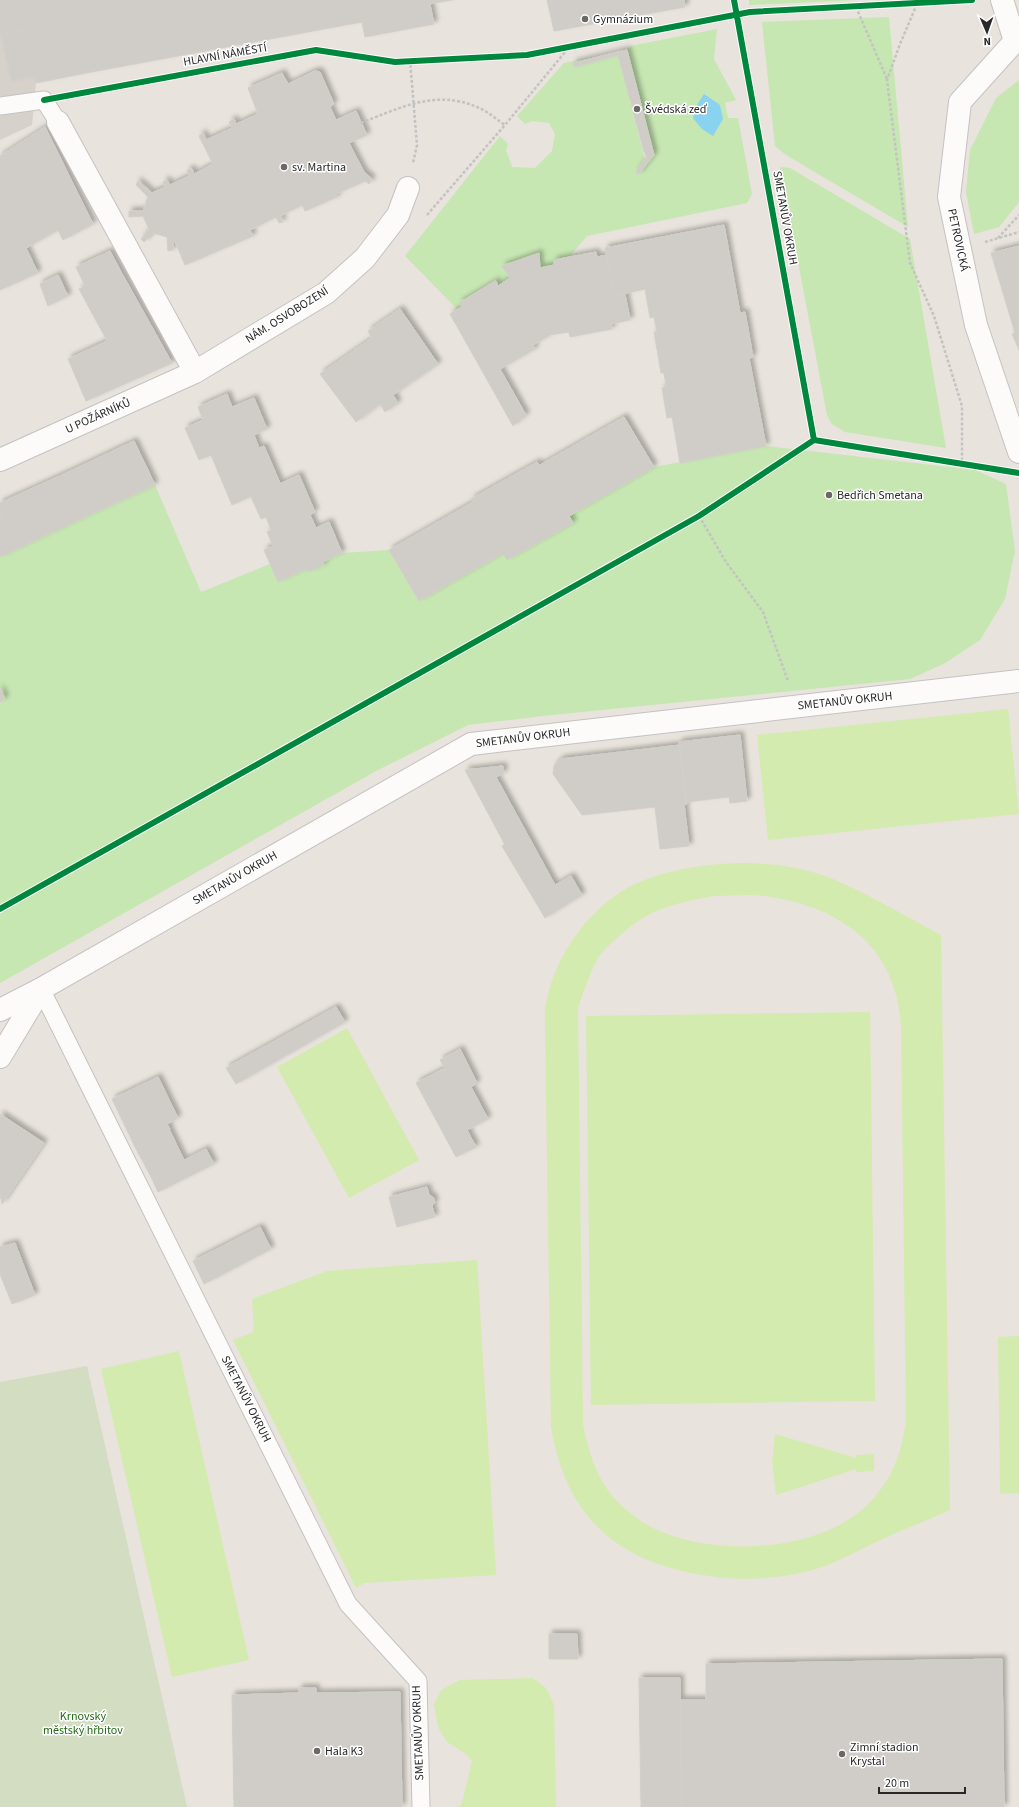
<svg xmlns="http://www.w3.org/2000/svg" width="1019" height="1807" font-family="'Source Sans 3',sans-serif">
  <defs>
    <filter id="shadow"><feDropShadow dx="3.5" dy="-3.5" stdDeviation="2" flood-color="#0004"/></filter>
  </defs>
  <rect width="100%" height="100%" fill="#e8e3dc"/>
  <path fill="#c6e6b2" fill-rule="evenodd" d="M749 0H857L749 5Z
    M889 17 908 227 786 155 775 146 762 22Z
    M717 29 714 59 736 100 725 103 728 118H738L752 194 747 203 587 236 570 256 554 260V265L540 268 539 254 498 286 496 279 461 301 462 307 457 309 405 256 500 136 508 144 506 150 512 167 535 168 552 151 555 134 549 123 532 121 525 124 517 116 564 63 627 50 630 46ZM627 50 654 155 638 174 645 160 618 55 579 66 577 62Z
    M1019 80V202L999 227 974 234 966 192 970 150 996 98Z
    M780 167 790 168 910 239 946 448 845 432 832 424 827 415Z
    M766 446 975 470 1006 484 1015 551 1005 599 980 640 945 663 910 679 542 716 468 725 376 771 0 983V702L5 699 0 688V557L155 485 201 592 270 564 278 582 306 569 308 572 324 565 323 562 342 553 389 550 419 601 503 553 507 560 573 523 569 516 654 467Z"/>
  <path fill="#d2ddc2" d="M87 1366 187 1807H0V1382Z"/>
  <path fill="#d3ebae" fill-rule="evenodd" d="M1008 709 1019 814 768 840 757 735Z
    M740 863C771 863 804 867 833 879 870 895 905 916 941 935L950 1510C923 1522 896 1532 870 1545 849 1555 828 1567 805 1572 769 1580 733 1581 697 1574 612 1559 565 1512 551 1427L545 1030C545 1021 544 1011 546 1003 556 952 595 898 645 880 676 868 707 864 740 863ZM714 896C730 896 748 894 764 896 826 904 881 933 897 998 899 1007 900 1017 901 1026L906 1419C902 1453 892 1481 867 1505 818 1553 715 1557 655 1529 640 1522 625 1510 614 1498 596 1477 588 1451 583 1424L578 1008C583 992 589 975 597 960 602 951 610 944 618 937 648 909 674 903 714 896Z
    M870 1012 875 1401 591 1405 586 1016Z
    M347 1028 419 1160 349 1198 277 1067Z
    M477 1260 496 1575 364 1583 356 1588 233 1340 254 1332 252 1299 327 1271Z
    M1019 1336V1493L1000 1494 998 1337Z
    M179 1351 249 1660 172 1677 101 1369Z
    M775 1434 856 1458V1455L874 1454V1471L856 1472V1469L776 1495 772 1462Z
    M533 1678 546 1688 554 1705 556 1807H458L462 1803 472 1761 466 1754 447 1742 438 1727 434 1705 441 1690 460 1680Z"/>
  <path fill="#d6d1cb" d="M0 35H1L11 81 35 77 36 83 32 125 0 140Z"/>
  <path fill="#89d2f0" d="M704 94 720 105 723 119 713 136 702 129 693 118 695 108Z"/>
  <path fill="#d0cdc8" stroke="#d2cfc9" filter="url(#shadow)" d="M0 0H429L434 24 365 37 362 22 86 73 77 27 39 34 38 27 0 35Z
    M429 0H452L429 4Z
    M547 0H684L685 7 554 31Z
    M38 27 39 34 77 27 86 73 36 83 35 77 11 81 1 35Z
    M627 50 654 155 638 175 636 172 647 156 644 152 618 55 579 66 574 67 573 63Z
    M315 71 320 72 334 104 330 107 336 120 356 111 367 135 349 143 364 172 372 179 369 184 365 181 336 194 337 197 305 211 302 205 280 216 283 222 279 223 276 217 250 230 253 236 185 265 173 237V250L168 251 167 237 153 233 144 242 141 239 149 229 143 216 129 217V211H143L148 197 136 185 138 181 152 193 165 187 163 182 167 180 170 185 189 176 187 170 192 169 194 174 213 164 199 136 203 133 206 140 232 128 229 122 234 119 236 124 258 114 248 88 282 73 288 84Z
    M45 127 93 224 63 240 14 147Z
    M14 147 58 230 26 248 0 206V156Z
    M0 206 26 248 38 273 0 290Z
    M724 225 740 313 745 312 753 357 749 358 766 446 680 463 672 417 667 418 662 388 666 386 664 373H661L654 332H657L654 317 650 318 645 289 614 296 605 248Z
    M1019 246V331L1015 333 991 253Z
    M110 251 120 270 85 286 76 267Z
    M596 252 597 257 607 255 614 296 625 294 630 320 611 324 612 329 570 337 569 332 550 335 533 345 535 349 500 369 526 415 513 426 450 314 462 307 459 303 496 281 498 286 510 278 502 266 539 253 540 268 554 265V260Z
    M120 270 172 363 86 401 68 359 107 341 79 289Z
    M58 275 68 296 48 306 40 284Z
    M400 309 438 364 393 395 398 403 385 412 380 404 356 422 320 374 372 338 368 331Z
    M1019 331V350L1012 334Z
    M227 394 232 407 254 398 267 429 254 435 259 448 264 446 280 483 232 505 211 455 199 460 185 428 203 420 198 407Z
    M624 417 654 467 569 516 573 523 507 560 503 553 419 601 389 550 473 502 471 499 537 462 540 465Z
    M134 441 155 485 85 517 64 474Z
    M64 474 85 517 17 549 0 512V503Z
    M299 475 315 512 310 515 316 528 329 522 342 553 323 562 324 565 308 572 306 569 278 582 264 550 273 546 267 532 271 530 266 517 261 519 251 497Z
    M0 512 17 549 0 557Z
    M0 688 5 699 0 702Z
    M740 735 747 801 730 803 729 797 686 802 679 742Z
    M680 745 687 804H684L689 846 660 849 655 807 582 815 553 774 554 766 561 759Z
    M503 766 504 773 496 777 555 885 571 876 582 895 545 918 502 846 505 845 465 770Z
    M336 1007 345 1022 236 1084 226 1068Z
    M460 1049 477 1083 471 1087 488 1119 467 1130 476 1147 456 1157 416 1083 445 1068 440 1060Z
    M158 1077 178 1118 167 1124 170 1129 135 1147 112 1099Z
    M0 1114 44 1143 2 1204 0 1194Z
    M169 1129 184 1160 151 1177 135 1147Z
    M206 1149 214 1164 158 1192 151 1177Z
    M427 1187 429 1195 433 1197 435 1202 432 1206 435 1217 397 1227 389 1197Z
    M260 1227 271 1249 204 1284 193 1261Z
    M15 1243 35 1295 12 1304 0 1274V1247Z
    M549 1634H577L578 1659H549Z
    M1002 1659 1004 1807H682L680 1700H706V1664Z
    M639 1678H680L682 1807H641Z
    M299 1688H316V1693L400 1692 402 1807H234L232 1695 299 1693Z"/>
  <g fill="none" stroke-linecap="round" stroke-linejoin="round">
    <g stroke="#c4c2c3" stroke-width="19">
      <path id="lane" d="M0 106 44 100 58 122
        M41 989 348 1604 418 1681 421 1807"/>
    </g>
    <g stroke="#c4c2c3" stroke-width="24">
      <path id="street" d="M1002 0 1015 41
        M1015 41 960 102 949 197 976 325 1019 452
        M58 122 195 372
        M0 460 195 372 326 293 365 258 398 215 408 188
        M0 1010 41 989 471 744 1019 681
        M0 1057 41 989"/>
    </g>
    <path stroke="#c4c3c3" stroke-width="2.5" stroke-dasharray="3 2" stroke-linecap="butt" d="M917 4 900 44 887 80 910 263 934 316 962 406V464
      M856 7 887 79
      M410 60 417 145 413 163
      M361 123C399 108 436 89 477 107 487 111 496 119 505 125
      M427 215 505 125 570 46
      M998 238 1019 215
      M985 242 1019 232
      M699 516 726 562 763 612 788 681"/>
    <use href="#lane" stroke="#fcfbfa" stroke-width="17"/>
    <use href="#street" stroke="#fcfbfa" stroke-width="22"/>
    <g stroke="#fff" stroke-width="8">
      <path id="cycleway" d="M734 0 814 440
        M44 100 316 50 395 62 527 55 750 12 972 0
        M0 909 699 516 814 440 1019 473"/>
    </g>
    <use href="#cycleway" stroke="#00873e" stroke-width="6"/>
  </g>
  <g fill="#6b6967" stroke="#fff" stroke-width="1.5">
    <circle cx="585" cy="19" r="4"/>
    <circle cx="637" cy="109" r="4"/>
    <circle cx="284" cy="167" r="4"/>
    <circle cx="829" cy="495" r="4"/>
    <circle cx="317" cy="1751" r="4"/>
    <circle cx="842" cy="1754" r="4"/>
  </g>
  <g text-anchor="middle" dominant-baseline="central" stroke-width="3" stroke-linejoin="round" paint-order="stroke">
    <g font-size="12" fill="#282828" stroke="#fff" text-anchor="start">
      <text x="593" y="19">Gymnázium</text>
      <text x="645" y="109">Švédská zeď</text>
      <text x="292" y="167">sv. Martina</text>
      <text x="837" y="495">Bedřich Smetana</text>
      <text x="850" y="1747">Zimní stadion<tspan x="850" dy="14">Krystal</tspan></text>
      <text x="325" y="1751">Hala K3</text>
    </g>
    <g font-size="12" fill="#282828" stroke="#fff">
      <text transform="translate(225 55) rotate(-10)">HLAVNÍ NÁMĚSTÍ</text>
      <text transform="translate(785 218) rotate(80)">SMETANŮV OKRUH</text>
      <text transform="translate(958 240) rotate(78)">PETROVICKÁ</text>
      <text transform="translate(287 315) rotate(-32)">NÁM. OSVOBOZENÍ</text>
      <text transform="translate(98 416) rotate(-24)">U POŽÁRNÍKŮ</text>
      <text transform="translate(845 701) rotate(-6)">SMETANŮV OKRUH</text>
      <text transform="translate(523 738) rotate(-7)">SMETANŮV OKRUH</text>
      <text transform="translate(235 878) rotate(-30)">SMETANŮV OKRUH</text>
      <text transform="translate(246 1399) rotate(63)">SMETANŮV OKRUH</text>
      <text transform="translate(418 1733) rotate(-92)">SMETANŮV OKRUH</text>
    </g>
    <g font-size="12" fill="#216a13" stroke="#fff">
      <text x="83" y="1716">Krnovský<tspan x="83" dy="14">městský hřbitov</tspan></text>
    </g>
  </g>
  <g transform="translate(987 32) rotate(178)" stroke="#ffffff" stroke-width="3" paint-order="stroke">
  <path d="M0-3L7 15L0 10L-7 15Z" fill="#282828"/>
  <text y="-6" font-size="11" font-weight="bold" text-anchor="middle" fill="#282828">N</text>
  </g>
  <path d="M879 1787v6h86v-6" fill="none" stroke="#282828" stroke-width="2"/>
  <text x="885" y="1787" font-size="12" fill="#282828" stroke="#ffffff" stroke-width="3" paint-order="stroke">20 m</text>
</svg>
